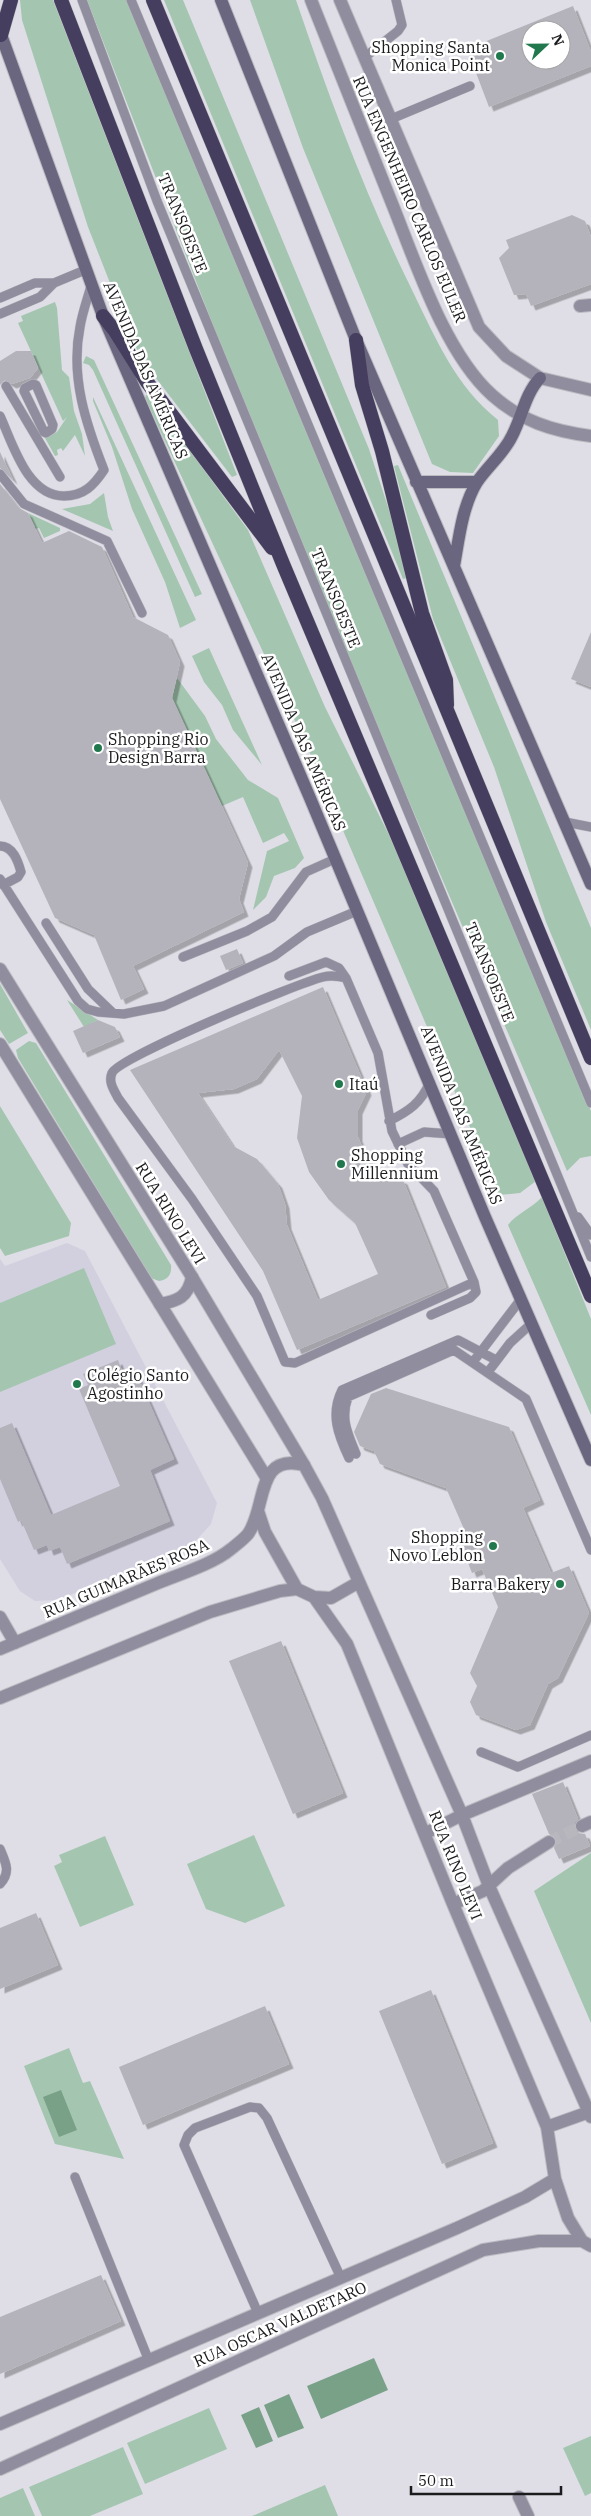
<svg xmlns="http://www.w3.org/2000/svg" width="591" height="2516" font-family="'IBM Plex Serif',serif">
  <defs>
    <filter id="shadow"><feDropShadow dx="4.5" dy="4.5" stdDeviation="0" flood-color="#0004"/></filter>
  </defs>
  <rect width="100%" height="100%" fill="#dfdee6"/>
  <path fill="#d2d0df" d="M67 1243 85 1251 217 1503 211 1524 191 1546 58 1600 35 1601 20 1591 0 1559V1259L5 1266Z"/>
  <path fill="#a4c6b0" d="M20 0H53L237 475 232 477 149 369 134 344 88 227 22 20Z
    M87 0H127L591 1111V1156L580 1158 567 1171 402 785 240 395Z
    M164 0H183L369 449 392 519 407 578 403 579Z
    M250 0H296C330 100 366 197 413 292 437 341 455 385 498 420L499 436 473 473 450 472 432 464 303 148Z
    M55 302 57 308 62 370 69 377 74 411 82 434 85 456 75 435 63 451 61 448 57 450 58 455 55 456 45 438 57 432 67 417 63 421 18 323 23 321 21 316Z
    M86 356 94 360 202 594 195 597 93 370 89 365 83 363Z
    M146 395H149L248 530 325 707 393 843 536 1181 520 1193 499 1195 309 751 145 398Z
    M93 397 196 620 180 628 165 582 132 509 112 447 93 401Z
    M398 465 591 928V1030L546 922 494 767 433 619 394 466Z
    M104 493 108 517 113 531 62 509 90 504Z
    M28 513 60 528V531L44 538 39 528 27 531 35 527Z
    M209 648 262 765 233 730 222 705 204 682 192 656Z
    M177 678 205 716 216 739 248 780 278 798 304 858 295 868 274 876 266 897 253 910 267 851 289 841 284 833 263 843 243 797 222 806 172 698Z
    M0 984 28 1033 9 1044 0 1030Z
    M67 1000 98 1020 84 1027Z
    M29 1041 36 1043 171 1265C172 1274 168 1280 159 1281L151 1278 18 1058 16 1050Z
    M0 1106 71 1223 69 1236 5 1256 0 1248Z
    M542 1197 591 1319V1415L508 1225C516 1214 532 1208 542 1197Z
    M84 1268 116 1344 0 1392V1303Z
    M254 1835 285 1906 245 1923 206 1909 187 1864Z
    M105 1836 134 1905 80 1927 54 1866 62 1862 59 1855Z
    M591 1853V2023L534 1891Z
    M69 2048 83 2083 90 2081 124 2159 55 2144 24 2066Z
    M209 2408 227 2449 145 2484 127 2443Z
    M591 2436V2493L585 2496 563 2448Z
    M123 2447 143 2494 90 2516H42L29 2487Z
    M325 2485 338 2516H252Z
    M23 2488 35 2516H0V2498Z"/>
  <path fill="#79a188" d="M61 2090 77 2130 59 2137 43 2097Z
    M374 2358 388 2390 321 2419 307 2386Z
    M289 2394 304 2428 278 2438 264 2405Z
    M259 2407 273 2441 256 2448 241 2415Z"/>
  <path fill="#b4b3bb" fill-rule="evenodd" filter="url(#shadow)" d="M573 6 591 52V66L489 107 467 49ZM531 30H561V60H531Z
    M572 215 585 221 591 237V284L531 306 526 294 514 295 499 258 509 248 506 240Z
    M16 351H31L38 368 30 378 12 384 5 380 0 385V361Z
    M0 452 13 480 0 468Z
    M0 484 19 508 28 513 42 543 69 531 102 547 133 617 168 635 180 662 172 698 248 863 239 899 244 912 133 966 144 989 121 1000 94 935 55 918 0 799Z
    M591 632V687L571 679Z
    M237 949 243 963 226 970 220 956Z
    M323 987 367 1091 358 1110V1137L365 1154 381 1170 403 1180 446 1287 297 1350 263 1271 130 1070ZM279 1050 302 1096 297 1138 309 1172 329 1200 355 1223 378 1274 318 1300 287 1225 285 1204 278 1184 257 1159 233 1146 198 1093 234 1089 257 1079Z
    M98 1020 115 1027 120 1037 83 1053 73 1031Z
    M118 1360 122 1371 133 1366 174 1459 150 1470 170 1521 67 1564 60 1547 49 1551 47 1545 34 1550 21 1520 18 1522 0 1479V1428L12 1423 51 1515 120 1486 79 1389 88 1385 83 1374Z
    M386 1388 509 1427 540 1500 523 1508 551 1573 569 1566 589 1613 558 1678 548 1684 530 1725 516 1730 476 1715 470 1702 477 1686 470 1673 498 1607 482 1569 472 1573 456 1532 464 1529 446 1488 380 1464 374 1451 360 1446 354 1432 371 1394Z
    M281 1641 343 1793 293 1814 229 1661Z
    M563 1782 578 1819 575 1822 574 1829 578 1833 585 1834 590 1846 559 1859 554 1848 556 1838 549 1834 532 1794Z
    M36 1913 58 1965 0 1989V1928Z
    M431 1990 493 2143 442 2164 379 2011Z
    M265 2006 289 2064 143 2125 119 2067Z
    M101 2275 121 2321 0 2374V2317Z"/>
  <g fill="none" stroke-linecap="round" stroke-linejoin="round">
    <path stroke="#b8b7be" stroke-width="12" stroke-dasharray="12 6" stroke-linecap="butt" d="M549 1842 582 1826"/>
    <g stroke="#bcbbc2" stroke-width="10">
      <path id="service" d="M82 0 157 201 591 1257
        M131 0 591 1103
        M365 57 398 31 402 25 396 0
        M391 119 470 86
        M0 298 35 283H54L85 270
        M0 314 40 297 54 283
        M33 384 36 385 53 425 52 429 46 433 44 432 24 391 25 388Z
        M6 386 60 477
        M0 416C13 444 27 496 64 496 84 496 94 485 104 470 86 424 70 377 80 327 82 314 87 300 91 286
        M0 474 24 504 107 541 142 613
        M565 822 591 827
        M0 846C13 846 18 861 21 872L18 877 3 885
        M0 879 78 1001 87 1009 98 1012 124 1014 164 1006 274 956 307 932 357 911
        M46 923 88 989 113 1013
        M183 957 247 931 272 917 306 872 335 859
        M289 976 326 962 339 968 346 978
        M389 1121C409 1111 421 1103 430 1082
        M398 1144 424 1132 451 1134
        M578 1217 591 1235
        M431 1315 470 1298 476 1292 474 1282 434 1191 408 1164 392 1131 378 1053 346 978C338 976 331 975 323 977 298 983 119 1057 112 1073 108 1082 114 1090 118 1098L192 1199 257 1296 285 1362 295 1363 474 1282
        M473 1362 521 1299
        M488 1372 510 1343 532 1323
        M356 1454C348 1434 340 1419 348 1397L454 1350 526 1399 591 1550
        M349 1458C338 1435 330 1414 342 1390L458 1340 496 1360
        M481 1752 518 1767 591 1735
        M0 1849C6 1863 11 1872 0 1884
        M75 2177 149 2361
        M258 2313 184 2145 188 2135 195 2128 250 2107 259 2108 267 2118 341 2278"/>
    </g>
    <g stroke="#bcbbc2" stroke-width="14">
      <path id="pedestrian" d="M192 1277 304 1465
        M160 1304 266 1477"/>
    </g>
    <g stroke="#bcbbc2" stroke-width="14">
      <path id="minor" d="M311 0C337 67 364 134 391 201 415 260 444 352 492 395 521 421 552 431 591 436
        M340 0 479 327 506 356 540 378 591 390
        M580 306 591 305
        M0 969 192 1277C188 1297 178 1301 160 1304L0 1044
        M258 1511 265 1532 297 1589 314 1597 347 1644 453 1904 547 2127 555 2179 568 2218 582 2241 591 2246
        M314 1597 331 1598 359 1582
        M0 1617 15 1643
        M0 1649C53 1627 106 1605 158 1583 180 1574 213 1564 231 1549 236 1545 244 1539 248 1534 267 1508 255 1452 304 1465L322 1498 462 1815 489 1886 591 2117
        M0 1698 210 1612 280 1591 297 1589
        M582 1826 591 1822
        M426 1833 462 1815 591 1761
        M453 1904 483 1891 508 1868 549 1842
        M547 2127 589 2112
        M0 2424 457 2228 525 2197 555 2179
        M0 2469 483 2250 539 2241H582
        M519 2497 528 2516"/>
    </g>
    <g stroke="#bcbbc2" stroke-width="14">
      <path id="secondary" d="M221 0 356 340 591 884
        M0 32 103 316 310 798 485 1217 591 1460
        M416 482H477
        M454 566C459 538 462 507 477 482 488 466 504 453 512 436 522 417 525 394 540 378"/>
    </g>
    <g stroke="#bcbbc2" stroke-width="15">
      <path id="trunk" d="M61 0 196 349 283 564 591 1296
        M153 0 591 1058
        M1 35 11 0
        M103 316 115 331 147 382 272 548
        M356 340 362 385 382 451 422 613 446 680 447 705"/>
    </g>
    <use href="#service" stroke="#908d9e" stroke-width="9"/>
    <use href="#pedestrian" stroke="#908d9e" stroke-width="12"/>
    <use href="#minor" stroke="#908d9e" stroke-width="12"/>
    <use href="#secondary" stroke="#6a667f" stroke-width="12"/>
    <use href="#trunk" stroke="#453e5e" stroke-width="14"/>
  </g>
  <g fill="#20784c" stroke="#fff" stroke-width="2">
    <circle cx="500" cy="56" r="5"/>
    <circle cx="98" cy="748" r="5"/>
    <circle cx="339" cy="1084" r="5"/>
    <circle cx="341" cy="1164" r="5"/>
    <circle cx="77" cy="1384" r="5"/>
    <circle cx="493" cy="1546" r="5"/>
    <circle cx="560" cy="1584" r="5"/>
  </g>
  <g text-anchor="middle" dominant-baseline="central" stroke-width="5" stroke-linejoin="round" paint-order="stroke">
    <g font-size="16" fill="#1b1b1e" stroke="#fff" text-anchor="start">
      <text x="490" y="47" text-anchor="end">Shopping Santa<tspan x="490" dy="18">Monica Point</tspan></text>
      <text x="108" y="739">Shopping Rio<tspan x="108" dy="18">Design Barra</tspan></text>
      <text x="349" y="1084">Itaú</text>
      <text x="351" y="1155">Shopping<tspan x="351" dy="18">Millennium</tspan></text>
      <text x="87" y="1375">Colégio Santo<tspan x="87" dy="18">Agostinho</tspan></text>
      <text x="483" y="1537" text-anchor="end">Shopping<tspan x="483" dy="18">Novo Leblon</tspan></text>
      <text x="550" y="1584" text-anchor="end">Barra Bakery</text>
    </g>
    <g font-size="16" fill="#1b1b1e" stroke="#fff">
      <text transform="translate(410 199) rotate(67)">RUA ENGENHEIRO CARLOS EULER</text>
      <text transform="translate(183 223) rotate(68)">TRANSOESTE</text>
      <text transform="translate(146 370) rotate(67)">AVENIDA DAS AMÉRICAS</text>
      <text transform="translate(336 598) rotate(68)">TRANSOESTE</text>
      <text transform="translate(304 742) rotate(67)">AVENIDA DAS AMÉRICAS</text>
      <text transform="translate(490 972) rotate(68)">TRANSOESTE</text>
      <text transform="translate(462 1115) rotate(68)">AVENIDA DAS AMÉRICAS</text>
      <text transform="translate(171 1213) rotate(58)">RUA RINO LEVI</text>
      <text transform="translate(126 1578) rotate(-23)">RUA GUIMARÃES ROSA</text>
      <text transform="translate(456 1865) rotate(68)">RUA RINO LEVI</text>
      <text transform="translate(280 2324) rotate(-24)">RUA OSCAR VALDETARO</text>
    </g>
  </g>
  <g transform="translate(546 45) rotate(68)"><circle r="24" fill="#ffffff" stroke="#a4a4a5"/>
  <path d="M0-4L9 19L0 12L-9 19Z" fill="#20784c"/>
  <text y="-8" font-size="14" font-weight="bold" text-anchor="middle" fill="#1b1b1e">N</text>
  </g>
  <path d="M411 2486v8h150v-8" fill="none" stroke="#1b1b1e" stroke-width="2.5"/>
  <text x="418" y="2486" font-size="15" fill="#1b1b1e" stroke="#ffffff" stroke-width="4" paint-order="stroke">50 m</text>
</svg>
